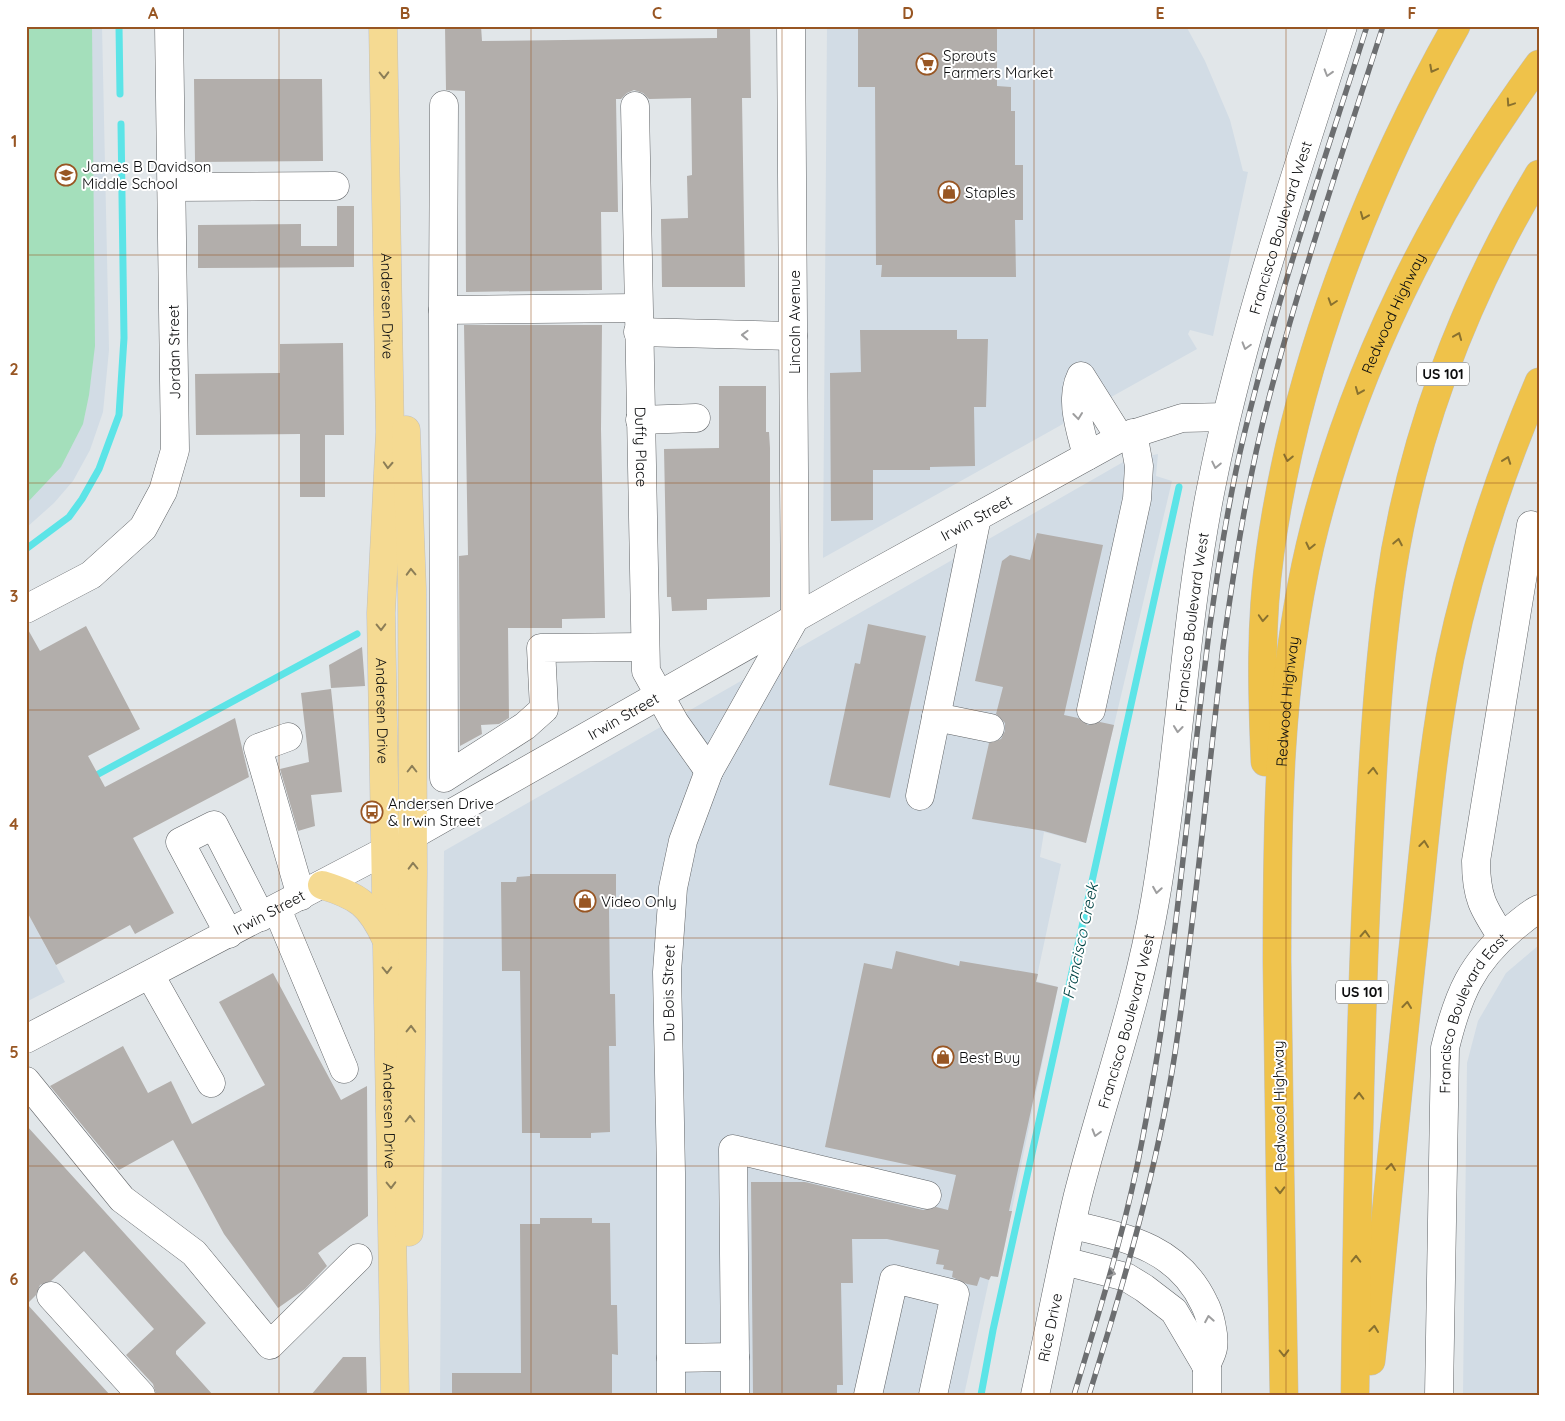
<svg xmlns="http://www.w3.org/2000/svg" width="1565" height="1421" font-family="Quicksand,sans-serif">
  <rect width="100%" height="100%" fill="#e1e6e9"/>
  <path fill="#d2dce5" d="M26 26H102L109 350 103 412 90 450 73 481 54 503 26 528Z
    M827 26H1186L1205 61 1230 120 1243 171 1248 172 1213 336 1190 330 1188 334 1197 349 823 558Z
    M1158 454 1156 476 1172 481 1086 843 1044 832 1040 857 1061 864 1036 981 1058 987 998 1277 991 1276 989 1280 964 1395H440L444 851 1125 461Z
    M26 910 65 982 26 1002Z
    M1539 945V1395H1463L1467 1063 1478 1021 1506 973Z"/>
  <path fill="#a4dfbb" d="M26 26H92L95 346 89 395 83 424 61 467 26 504Z"/>
  <g fill="none" stroke-linecap="round" stroke-linejoin="round">
    <path stroke="#5ce4e7" stroke-width="7" d="M119 26 120 94
      M26 549 69 517 82 499 99 469 119 415 124 338 121 124
      M91 778 357 634
      M981 1395 993 1330 1179 487"/>
  </g>
  <path fill="#b2aeab" d="M445 26H481L482 41 717 38V26H750L751 98H742L745 287H662L661 219 688 218 687 176 692 175 691 98 649 99 643 93 634 90 627 93 621 99H616L618 212H601L602 290 466 292 465 91 446 90Z
    M858 26H997V86L1011 87V111H1015V165H1023V220H1015L1016 277H881L882 265H876L875 87H858Z
    M194 79H322L323 161 195 162Z
    M337 206H354V267L198 268V225L301 224V246H337Z
    M464 325H602L601 429 605 618 562 619V628H508L509 718 499 724 481 725 482 734 460 746 459 556 468 555Z
    M860 330H957V339H988L986 407H974L975 466 930 467V470H873V520L831 521 830 373 861 372Z
    M343 343 344 435H325V497H300V434L196 435 195 374 280 373V344Z
    M719 386H766V432H769L770 448V597L707 599V610L672 611 671 597H667L664 449 719 448Z
    M1037 533 1103 545 1064 715 1078 718 1088 725 1100 722 1114 725 1086 843 1044 831 972 819 989 743 1001 739 1005 731V723L996 714 1003 687 975 681 1002 561 1010 555 1030 560Z
    M868 624 926 636 890 798 829 785 855 663 860 664Z
    M26 626 40 651 86 626 140 729 88 756 105 787 235 718 249 777 133 838 174 913 135 934 130 925 56 965 26 910Z
    M362 647 365 686 331 688 329 665Z
    M331 689 342 792 311 795 315 826 298 831 280 769 309 762 301 693Z
    M530 874H616V906L609 907 610 994H615L616 1046H609L610 1132 591 1133V1138H540V1133H522L520 971H502L501 882H516L517 877 530 876Z
    M896 951 959 966 960 961 1038 974 1036 982 1058 987 1009 1211H1012L998 1277 991 1276 989 1280 980 1277 977 1286 967 1284 952 1277 953 1271 943 1269 944 1265 936 1264 939 1250 887 1239H852L853 1283H841L843 1385H837V1395H753L751 1182H805L923 1210 936 1207 948 1210 956 1175 825 1147 864 963 892 969Z
    M273 973 341 1100 367 1086 368 1216 318 1253 327 1266 305 1289 278 1308 224 1234 173 1140 119 1170 50 1086 123 1046 148 1093 171 1081 192 1124 265 1085 219 1002Z
    M26 1125 206 1323 176 1351V1354L213 1395 156 1394 153 1384 126 1355 154 1329 84 1251 51 1281 40 1285 36 1295 27 1304 110 1395H26Z
    M540 1218H592V1223H610L611 1305H617L618 1355 612 1354V1395H452V1373H521L520 1224H540Z
    M343 1357H366L367 1395H311Z"/>
  <g fill="none" stroke-linecap="round" stroke-linejoin="round">
    <g stroke="#616467" stroke-width="29">
      <g id="minor">
        <path d="M444 105 443 310 638 308"/>
        <path id="s1" d="M635 106 646 671 675 723 709 771"/>
        <path d="M171 187 335 186"/>
        <path d="M443 310 444 778 525 726 544 709 541 648 645 647"/>
        <path d="M638 332 793 336"/>
        <path d="M640 420 696 418"/>
        <path d="M1087 456C1081 431 1069 400 1081 376L1120 438"/>
        <path d="M26 609 91 575 143 528 163 491 175 450 169 26"/>
        <path d="M1091 710 1137 499 1139 466 1133 433"/>
        <path d="M936 717 990 728"/>
        <path d="M288 737 258 748 301 896"/>
        <path d="M920 796 977 517"/>
        <path d="M277 909 344 1069"/>
        <path d="M229 934 180 842 214 825 261 917"/>
        <path d="M1502 937C1483 908 1476 897 1476 861L1531 525"/>
        <path d="M150 975 211 1083"/>
        <path id="s2" d="M26 1039 385 851 848 588 1120 438 1182 418 1226 417"/>
        <path d="M26 1081 122 1199 194 1253 270 1345 358 1258"/>
        <path d="M1073 1225C1128 1238 1178 1248 1204 1303 1210 1314 1215 1336 1213 1348 1212 1354 1208 1360 1206 1366"/>
        <path d="M1064 1261 1126 1277 1144 1288 1174 1311 1207 1367V1395"/>
        <path d="M51 1296 141 1395"/>
        <path d="M671 1358 735 1357 733 1149 927 1195"/>
        <path id="s3" d="M671 1395V1173L667 972 673 888 683 841 709 771 795 618 791 26"/>
        <path d="M735 1395V1357"/>
        <path d="M868 1395 894 1279 955 1294 933 1395"/>
        <path id="s4" d="M1035 1395C1050 1328 1062 1261 1078 1195 1103 1097 1138 1001 1155 901 1179 764 1184 624 1211 488 1242 331 1295 179 1343 26"/>
        <path id="s5" d="M1439 1395 1445 1048C1458 995 1471 963 1514 927 1522 921 1530 913 1539 909"/>
      </g>
    </g>
    <g stroke="#c0c0c0" stroke-width="29">
      <g id="major">
        <path id="s6" d="M383 26 390 432 381 613 395 1395"/>
        <path d="M406 430 412 588 413 872 409 1232"/>
        <path d="M322 885C358 896 370 904 386 939"/>
      </g>
    </g>
    <g stroke="#c0c0c0" stroke-width="29">
      <g id="highway">
        <path d="M1265 762C1262 692 1260 623 1270 553 1295 370 1366 186 1456 26"/>
        <path d="M1371 1361C1387 1211 1400 1061 1417 912 1426 827 1433 742 1450 658 1470 563 1501 471 1539 382"/>
        <path id="s7" d="M1284 1395C1282 1251 1278 1106 1277 962 1277 822 1278 683 1310 546 1351 373 1434 207 1539 64"/>
        <path d="M1355 1395C1357 1231 1359 1068 1366 905 1371 800 1375 695 1389 591 1409 444 1462 302 1539 174"/>
      </g>
    </g>
    <use href="#minor" stroke="#fff" stroke-width="28"/>
    <use href="#major" stroke="#f5da92" stroke-width="28"/>
    <use href="#highway" stroke="#efc24a" stroke-width="28"/>
    <g stroke="#6c6e70" stroke-width="5.5">
      <path id="rail" d="M1074 1395C1100 1309 1127 1224 1143 1136 1176 967 1188 795 1210 625 1219 561 1229 497 1244 435 1277 297 1324 162 1367 26
        M1089 1395C1124 1282 1157 1170 1175 1053 1195 919 1207 782 1223 647 1235 562 1248 477 1270 394 1303 270 1344 148 1383 26"/>
    </g>
    <use href="#rail" stroke="#fff" stroke-width="4" stroke-dasharray="11" stroke-linecap="butt"/>
  </g>
  <defs><path id="oneway-chevron" d="M-2-3.5L2.5 0L-2 3.5" fill="none" stroke-width="1.6" stroke-linecap="round" stroke-linejoin="round" transform="scale(1.25)"/></defs>
  <g stroke="#89712f">
    <use href="#oneway-chevron" transform="translate(1433 69) rotate(118)"/>
    <use href="#oneway-chevron" transform="translate(1510 103) rotate(124)"/>
    <use href="#oneway-chevron" transform="translate(1364 216) rotate(112)"/>
    <use href="#oneway-chevron" transform="translate(1332 302) rotate(108)"/>
    <use href="#oneway-chevron" transform="translate(1458 336) rotate(-68)"/>
    <use href="#oneway-chevron" transform="translate(1359 391) rotate(112)"/>
    <use href="#oneway-chevron" transform="translate(1288 458) rotate(102)"/>
    <use href="#oneway-chevron" transform="translate(1507 460) rotate(-70)"/>
    <use href="#oneway-chevron" transform="translate(1398 542) rotate(-79)"/>
    <use href="#oneway-chevron" transform="translate(1310 546) rotate(103)"/>
    <use href="#oneway-chevron" transform="translate(1263 618) rotate(94)"/>
    <use href="#oneway-chevron" transform="translate(1373 771) rotate(-86)"/>
    <use href="#oneway-chevron" transform="translate(1424 844) rotate(-83)"/>
    <use href="#oneway-chevron" transform="translate(1365 934) rotate(-87)"/>
    <use href="#oneway-chevron" transform="translate(1407 1005) rotate(-84)"/>
    <use href="#oneway-chevron" transform="translate(1359 1096) rotate(-89)"/>
    <use href="#oneway-chevron" transform="translate(1391 1167) rotate(-84)"/>
    <use href="#oneway-chevron" transform="translate(1280 1190) rotate(89)"/>
    <use href="#oneway-chevron" transform="translate(1356 1259) rotate(-89)"/>
    <use href="#oneway-chevron" transform="translate(1374 1329) rotate(-84)"/>
    <use href="#oneway-chevron" transform="translate(1284 1353) rotate(89)"/>
  </g>
  <g stroke="#9e9e9f">
    <use href="#oneway-chevron" transform="translate(1328 73) rotate(107)"/>
    <use href="#oneway-chevron" transform="translate(745 335) rotate(-178)"/>
    <use href="#oneway-chevron" transform="translate(1246 346) rotate(106)"/>
    <use href="#oneway-chevron" transform="translate(1078 416) rotate(83)"/>
    <use href="#oneway-chevron" transform="translate(1216 465) rotate(102)"/>
    <use href="#oneway-chevron" transform="translate(1178 729) rotate(96)"/>
    <use href="#oneway-chevron" transform="translate(1157 890) rotate(99)"/>
    <use href="#oneway-chevron" transform="translate(1096 1133) rotate(106)"/>
    <use href="#oneway-chevron" transform="translate(1112 1273) rotate(16)"/>
    <use href="#oneway-chevron" transform="translate(1209 1319) rotate(-100)"/>
  </g>
  <g stroke="#8c7e57">
    <use href="#oneway-chevron" transform="translate(384 75) rotate(89)"/>
    <use href="#oneway-chevron" transform="translate(388 465) rotate(93)"/>
    <use href="#oneway-chevron" transform="translate(411 572) rotate(-92)"/>
    <use href="#oneway-chevron" transform="translate(381 627) rotate(89)"/>
    <use href="#oneway-chevron" transform="translate(412 769) rotate(-90)"/>
    <use href="#oneway-chevron" transform="translate(413 866) rotate(-91)"/>
    <use href="#oneway-chevron" transform="translate(387 970) rotate(89)"/>
    <use href="#oneway-chevron" transform="translate(411 1029) rotate(-89)"/>
    <use href="#oneway-chevron" transform="translate(410 1119) rotate(-90)"/>
    <use href="#oneway-chevron" transform="translate(391 1185) rotate(89)"/>
  </g>
  <path fill="none" stroke="#985623" stroke-width="1" stroke-opacity="0.55" d="M279 26V1395M531 26V1395M782 26V1395M1034 26V1395M1286 26V1395M26 255H1539M26 483H1539M26 710H1539M26 938H1539M26 1166H1539"/>
  <defs>
    <g id="supermarket-ring" transform="scale(1.125)"><circle r="9.5" fill="#fff" stroke="#985623" stroke-width="1.5"/><path d="M-6-5.5h2.5l.6 2H6L4.5 2H-2.5L-4.4-4H-6ZM-1.5 3.2a1.3 1.3 0 1 0 .1 0ZM3 3.2a1.3 1.3 0 1 0 .1 0Z" fill="#985623"/></g>
    <g id="school-ring" transform="scale(1.125)"><circle r="9.5" fill="#fff" stroke="#985623" stroke-width="1.5"/><path d="M0-5L7-2L0 1L-7-2ZM-4 1L0 2.5L4 1V4Q0 6-4 4Z" fill="#985623"/></g>
    <g id="shop-ring" transform="scale(1.125)"><circle r="9.5" fill="#fff" stroke="#985623" stroke-width="1.5"/><path d="M-5-2.5h2.3a2.7 3.5 0 0 1 5.4 0H5L5.5 6h-11ZM-1.5-2.5h3a1.5 2.3 0 0 0-3 0Z" fill="#985623"/></g>
    <g id="bus-ring" transform="scale(1.125)"><circle r="9.5" fill="#fff" stroke="#985623" stroke-width="1.5"/><path d="M-5-6H5V4H4V6H2V4H-2V6H-4V4H-5ZM-3.5-4V0h7V-4ZM-3.5 1.2v1.5H-2V1.2ZM2 1.2v1.5H3.5V1.2Z" fill="#985623"/></g>
  </defs>
  <g fill-rule="evenodd">
    <use href="#supermarket-ring" x="927" y="64"/>
    <use href="#school-ring" x="66" y="175"/>
    <use href="#shop-ring" x="949" y="192"/>
    <use href="#bus-ring" x="372" y="812"/>
    <use href="#shop-ring" x="585" y="901"/>
    <use href="#shop-ring" x="943" y="1057"/>
  </g>
  <g text-anchor="middle" dominant-baseline="central" stroke-width="4" stroke-linejoin="round" paint-order="stroke">
    <g fill="#fff" stroke="#555656" stroke-width="1">
      <rect x="1417" y="362.5" width="52" height="23" rx="4"/>
      <rect x="1336" y="980.5" width="52" height="23" rx="4"/>
    </g>
    <g font-size="14" font-weight="bold" fill="#0c0d0e">
      <text x="1443" y="374">US 101</text>
      <text x="1362" y="992">US 101</text>
    </g>
    <g font-size="15" fill="#0c0d0e" stroke="#fff" text-anchor="start">
      <text x="943" y="55">Sprouts<tspan x="943" dy="17">Farmers Market</tspan></text>
      <text x="82" y="166">James B Davidson<tspan x="82" dy="17">Middle School</tspan></text>
      <text x="965" y="192">Staples</text>
      <text x="388" y="803">Andersen Drive<tspan x="388" dy="17">&amp; Irwin Street</tspan></text>
      <text x="601" y="901">Video Only</text>
      <text x="959" y="1057">Best Buy</text>
    </g>
    <g font-size="15" fill="#0c0d0e" stroke="#fff">
      <text stroke="none"><textPath href="#s4" startOffset="1195">Francisco Boulevard West</textPath></text>
      <text stroke="none"><textPath href="#s6" startOffset="280">Andersen Drive</textPath></text>
      <text stroke="none"><textPath href="#s7" startOffset="1099">Redwood Highway</textPath></text>
      <text transform="translate(794 322) rotate(-90)">Lincoln Avenue</text>
      <text transform="translate(174 352) rotate(-91)">Jordan Street</text>
      <text stroke="none"><textPath href="#s1" startOffset="341">Duffy Place</textPath></text>
      <text stroke="none"><textPath href="#s2" startOffset="1084">Irwin Street</textPath></text>
      <text stroke="none"><textPath href="#s4" startOffset="790">Francisco Boulevard West</textPath></text>
      <text stroke="none"><textPath href="#s7" startOffset="694">Redwood Highway</textPath></text>
      <text stroke="none"><textPath href="#s6" startOffset="685">Andersen Drive</textPath></text>
      <text stroke="none"><textPath href="#s2" startOffset="679">Irwin Street</textPath></text>
      <text stroke="none"><textPath href="#s2" startOffset="274">Irwin Street</textPath></text>
      <text stroke="none"><textPath href="#s3" startOffset="402">Du Bois Street</textPath></text>
      <text stroke="none"><textPath href="#s5" startOffset="389">Francisco Boulevard East</textPath></text>
      <text stroke="none"><textPath href="#s4" startOffset="385">Francisco Boulevard West</textPath></text>
      <text transform="translate(1279 1106) rotate(-91)">Redwood Highway</text>
      <text stroke="none"><textPath href="#s6" startOffset="1090">Andersen Drive</textPath></text>
      <text stroke="none"><textPath href="#s4" startOffset="69">Rice Drive</textPath></text>
    </g>
    <g font-size="16" font-style="italic" fill="#004344" stroke="#fff">
      <text transform="translate(1080 941) rotate(-78)">Francisco Creek</text>
    </g>
  </g>
  <rect width="1565" height="1421" fill="none" stroke="#ffffff" stroke-width="55"/>
  <rect x="28" y="28" width="1510" height="1366" fill="none" stroke="#985623" stroke-width="2"/>
  <g font-size="16" text-anchor="middle" font-weight="bold" fill="#985623">
    <text x="153" y="19">A</text>
    <text x="405" y="19">B</text>
    <text x="657" y="19">C</text>
    <text x="908" y="19">D</text>
    <text x="1160" y="19">E</text>
    <text x="1412" y="19">F</text>
    <text x="14" y="147">1</text>
    <text x="14" y="375">2</text>
    <text x="14" y="602">3</text>
    <text x="14" y="830">4</text>
    <text x="14" y="1058">5</text>
    <text x="14" y="1285">6</text>
  </g>
</svg>
